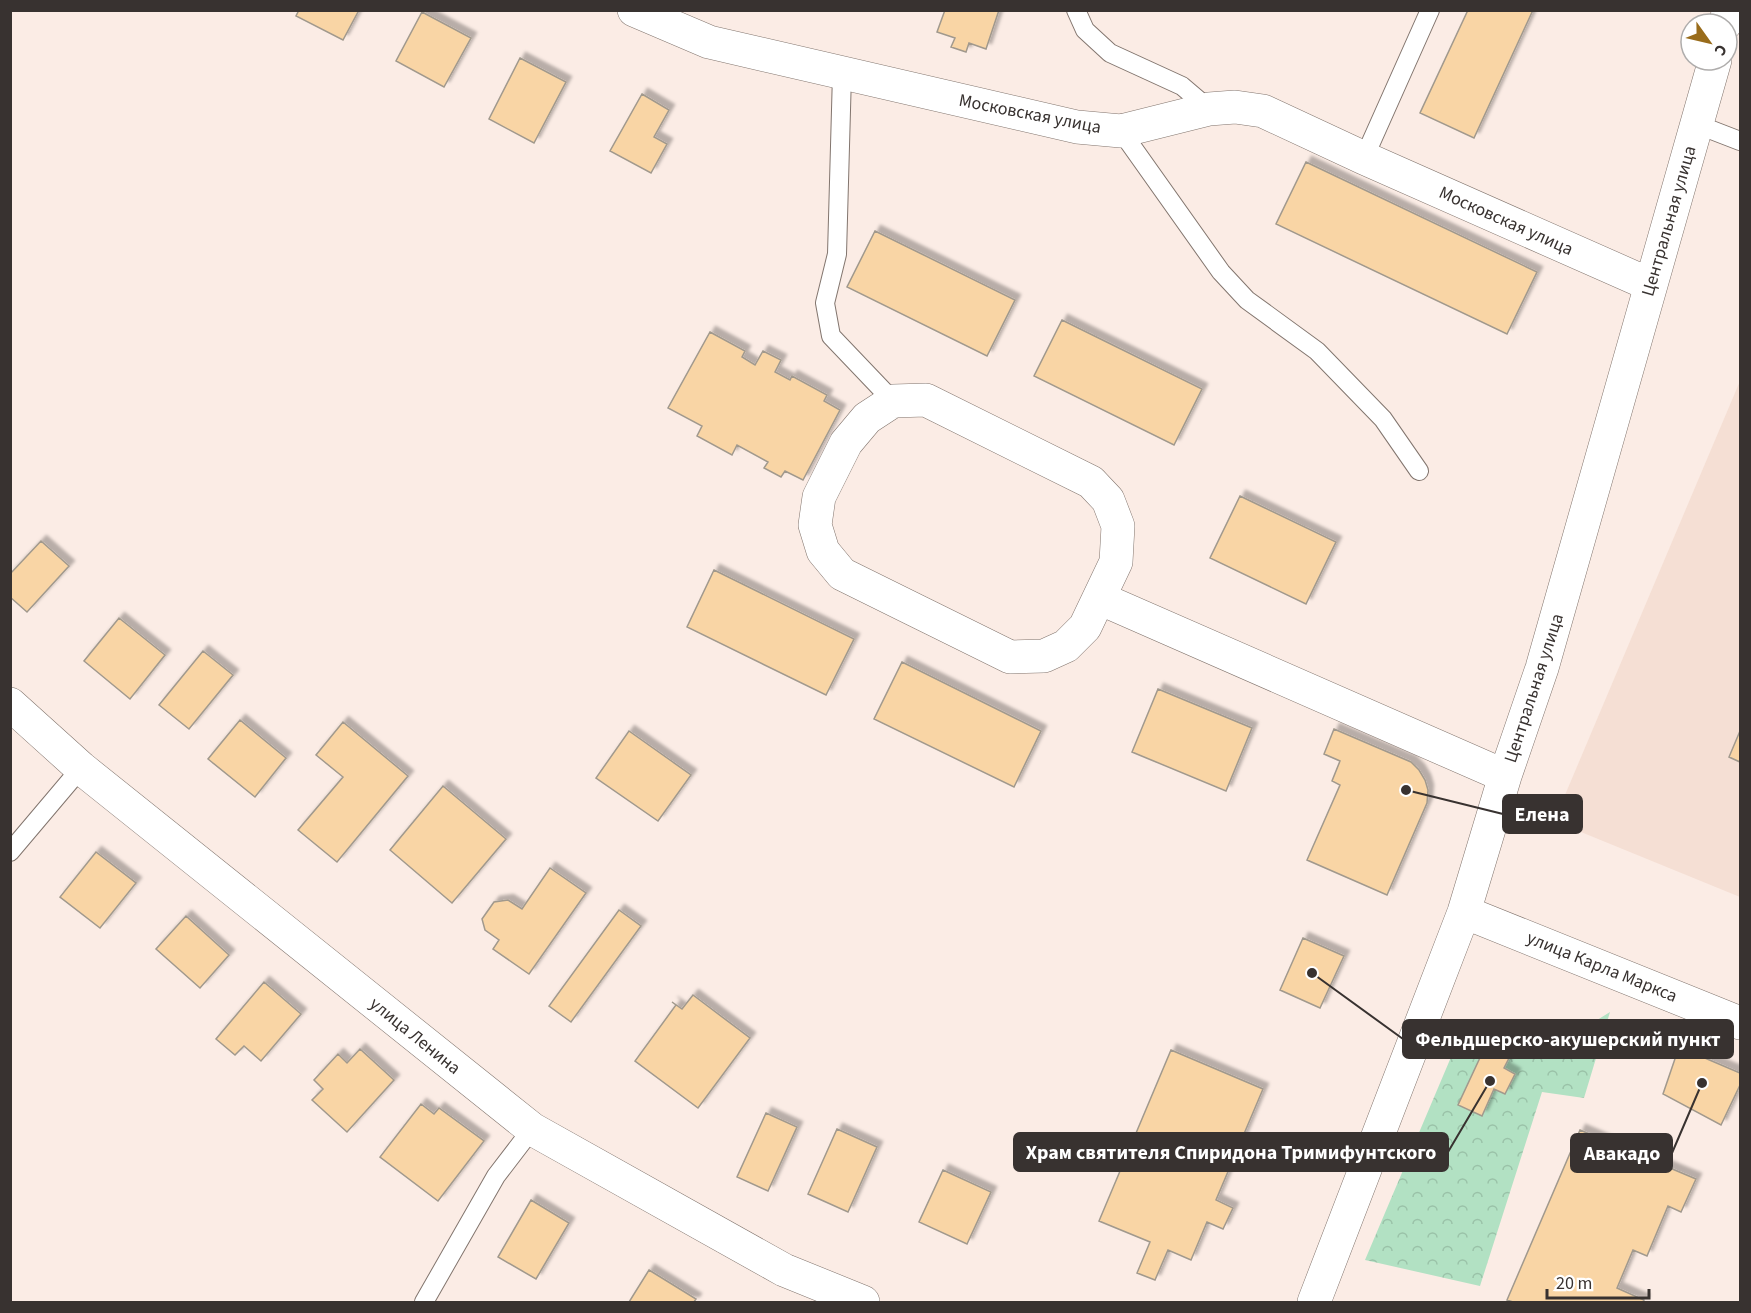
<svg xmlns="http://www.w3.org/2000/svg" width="1751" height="1313" font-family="'Source Sans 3',sans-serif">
  <defs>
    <pattern id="forest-crowns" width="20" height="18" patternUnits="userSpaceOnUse" patternTransform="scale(1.5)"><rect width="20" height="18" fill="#b2e1c3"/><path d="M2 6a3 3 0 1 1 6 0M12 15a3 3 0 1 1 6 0" fill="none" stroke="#9ac2a8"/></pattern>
    <filter id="shadow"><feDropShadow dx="5.5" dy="-5.5" stdDeviation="1.5" flood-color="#0004"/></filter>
  </defs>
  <rect width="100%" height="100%" fill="#fbece5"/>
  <path fill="#f5dfd4" d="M1740 381V897L1554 821Z"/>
  <path fill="url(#forest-crowns)" d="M1610 1012 1584 1098 1542 1092 1480 1286 1365 1260 1457 1043 1565 1040Z"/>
  <path fill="#f9d5a5" stroke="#a1998d" stroke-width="1.5" filter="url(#shadow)" d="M299 10H359L343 40 296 16Z
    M945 10H999L986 49 969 43 966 52 951 47 955 38 937 32Z
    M1468 10H1533L1474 138 1420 113Z
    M422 12 471 38 444 87 396 61Z
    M520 58 566 82 534 143 489 119Z
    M642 94 669 110 654 137 667 144 651 173 610 151Z
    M1306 162 1537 272 1507 334 1276 224Z
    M875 231 1015 300 987 356 847 287Z
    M1062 320 1202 389 1174 445 1034 376Z
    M710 332 745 351 742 357 755 365 763 351 781 360 775 372 790 380 792 376 827 395 824 401 840 410 803 480 785 471 781 477 764 468 768 462 737 445 732 455 697 436 702 426 668 408Z
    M1240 496 1336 542 1306 604 1210 558Z
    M41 541 69 566 27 612 10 597V574Z
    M714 570 854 639 826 695 687 627Z
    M119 618 165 655 130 699 84 661Z
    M203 651 233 675 189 729 159 705Z
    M902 662 1041 731 1014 787 874 719Z
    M1158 689 1252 728 1226 791 1132 752Z
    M240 720 286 758 255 797 208 759Z
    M343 722 408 776 337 862 298 830 343 777 316 755Z
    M1334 729 1411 762 1419 770 1425 780 1428 790 1427 803 1387 895 1307 860 1340 785 1332 781 1340 761 1324 754Z
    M629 731 691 775 658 821 596 778Z
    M1740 731V762L1729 757Z
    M443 786 506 839 452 903 390 850Z
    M96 852 136 883 100 928 60 897Z
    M550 868 586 893 529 974 493 949 499 940 485 930 482 919 494 902 508 900 522 909Z
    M619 910 641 926 571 1022 549 1006Z
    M186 916 229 955 200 988 156 949Z
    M1303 938 1344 956 1320 1008 1280 990Z
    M264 982 301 1014 261 1061 244 1046 235 1055 216 1039Z
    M693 995 750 1038 698 1108 635 1061 676 1005 672 1002 682 1009Z
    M1485 1047 1509 1058 1504 1068 1515 1074 1505 1094 1494 1089 1482 1116 1458 1105Z
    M1679 1047 1740 1073V1085L1721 1125 1663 1094Z
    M360 1049 394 1080 347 1132 312 1100 323 1089 314 1080 338 1054 347 1063Z
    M1171 1050 1263 1089 1216 1200 1233 1208 1223 1229 1207 1222 1191 1260 1168 1250 1155 1280 1137 1273 1150 1242 1099 1221Z
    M421 1104 434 1114 439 1108 484 1141 438 1201 380 1157Z
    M766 1113 797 1127 768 1191 737 1177Z
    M837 1129 877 1147 848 1212 808 1194Z
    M1580 1130 1696 1179 1681 1212 1668 1206 1647 1256 1633 1250 1617 1288 1644 1300 1643 1302H1513L1507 1300Z
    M943 1170 991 1192 967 1244 919 1222Z
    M531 1200 569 1223 536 1279 498 1257Z
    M649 1270 696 1299 694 1302H629Z"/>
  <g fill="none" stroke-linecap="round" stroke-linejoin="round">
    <g stroke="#82756e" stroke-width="20">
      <path id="service" d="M1076 10 1085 30 1110 53 1182 86 1209 109
        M842 74 837 254 825 303 831 336 893 401
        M1696 124 1740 141
        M1121 131 1221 272 1247 300 1317 351 1383 419 1419 471
        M1364 158 1430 10
        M10 852 81 768
        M424 1302 496 1176 532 1129"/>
    </g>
    <g stroke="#82756e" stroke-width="34">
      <path id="minor" d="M634 10 709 42 1077 127 1121 131 1209 109 1235 107 1263 111 1364 158 1651 285
        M1725 24 1729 10
        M926 400 1091 482 1108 500 1118 526 1116 562 1085 627 1066 646 1044 656 1010 657 842 574 823 551 815 525 819 497 846 443 867 418 893 401Z
        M1099 598 1505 776
        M10 704 81 768 532 1129 784 1270 863 1302
        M1464 912 1740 1023
        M1314 1302 1464 912 1505 776 1542 668 1715 60"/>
    </g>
    <use href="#service" stroke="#fff" stroke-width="18"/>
    <use href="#minor" stroke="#fff" stroke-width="33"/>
  </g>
  <g text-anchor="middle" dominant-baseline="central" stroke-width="4.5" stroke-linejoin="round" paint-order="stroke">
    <g font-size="18" fill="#383230" stroke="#fff">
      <text transform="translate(1030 114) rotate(11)">Московская улица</text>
      <text transform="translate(1506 221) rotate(24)">Московская улица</text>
      <text transform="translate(1669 221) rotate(-74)">Центральная улица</text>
      <text transform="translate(1534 688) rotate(-72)">Центральная улица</text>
      <text transform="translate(1602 967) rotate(22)">улица Карла Маркса</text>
      <text transform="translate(415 1036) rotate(39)">улица Ленина</text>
    </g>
  </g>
  <path fill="none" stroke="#383230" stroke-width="2" d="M1406 790L1503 814M1312 973L1403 1039M1490 1081L1448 1152M1702 1083L1672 1153"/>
  <g fill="#383230" stroke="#fff" stroke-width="2">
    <circle cx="1406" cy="790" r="6"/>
    <circle cx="1312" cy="973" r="6"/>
    <circle cx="1490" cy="1081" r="6"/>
    <circle cx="1702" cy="1083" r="6"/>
  </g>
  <g fill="#383230" stroke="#383230" stroke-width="2">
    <rect x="1503" y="795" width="79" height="38" rx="6"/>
    <rect x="1403" y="1020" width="330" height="38" rx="6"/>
    <rect x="1014" y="1133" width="434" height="38" rx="6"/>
    <rect x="1571" y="1134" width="101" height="38" rx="6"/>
  </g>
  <g font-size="20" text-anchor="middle" font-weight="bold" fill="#fff">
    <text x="1542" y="821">Елена</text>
    <text x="1568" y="1046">Фельдшерско-акушерский пункт</text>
    <text x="1231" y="1159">Храм святителя Спиридона Тримифунтского</text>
    <text x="1622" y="1160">Авакадо</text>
  </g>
  <rect width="1751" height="1313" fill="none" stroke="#383230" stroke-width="24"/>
  <g transform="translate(1709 42) rotate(124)"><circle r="28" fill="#ffffff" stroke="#afadac" stroke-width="1.5"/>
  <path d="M0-4.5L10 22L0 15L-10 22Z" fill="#996c1b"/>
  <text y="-9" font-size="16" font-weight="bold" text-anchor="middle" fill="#383230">С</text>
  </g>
  <path d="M1547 1289v9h102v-9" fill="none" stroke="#383230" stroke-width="3"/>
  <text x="1556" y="1289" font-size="18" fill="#383230" stroke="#ffffff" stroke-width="4.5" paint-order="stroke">20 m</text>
</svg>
